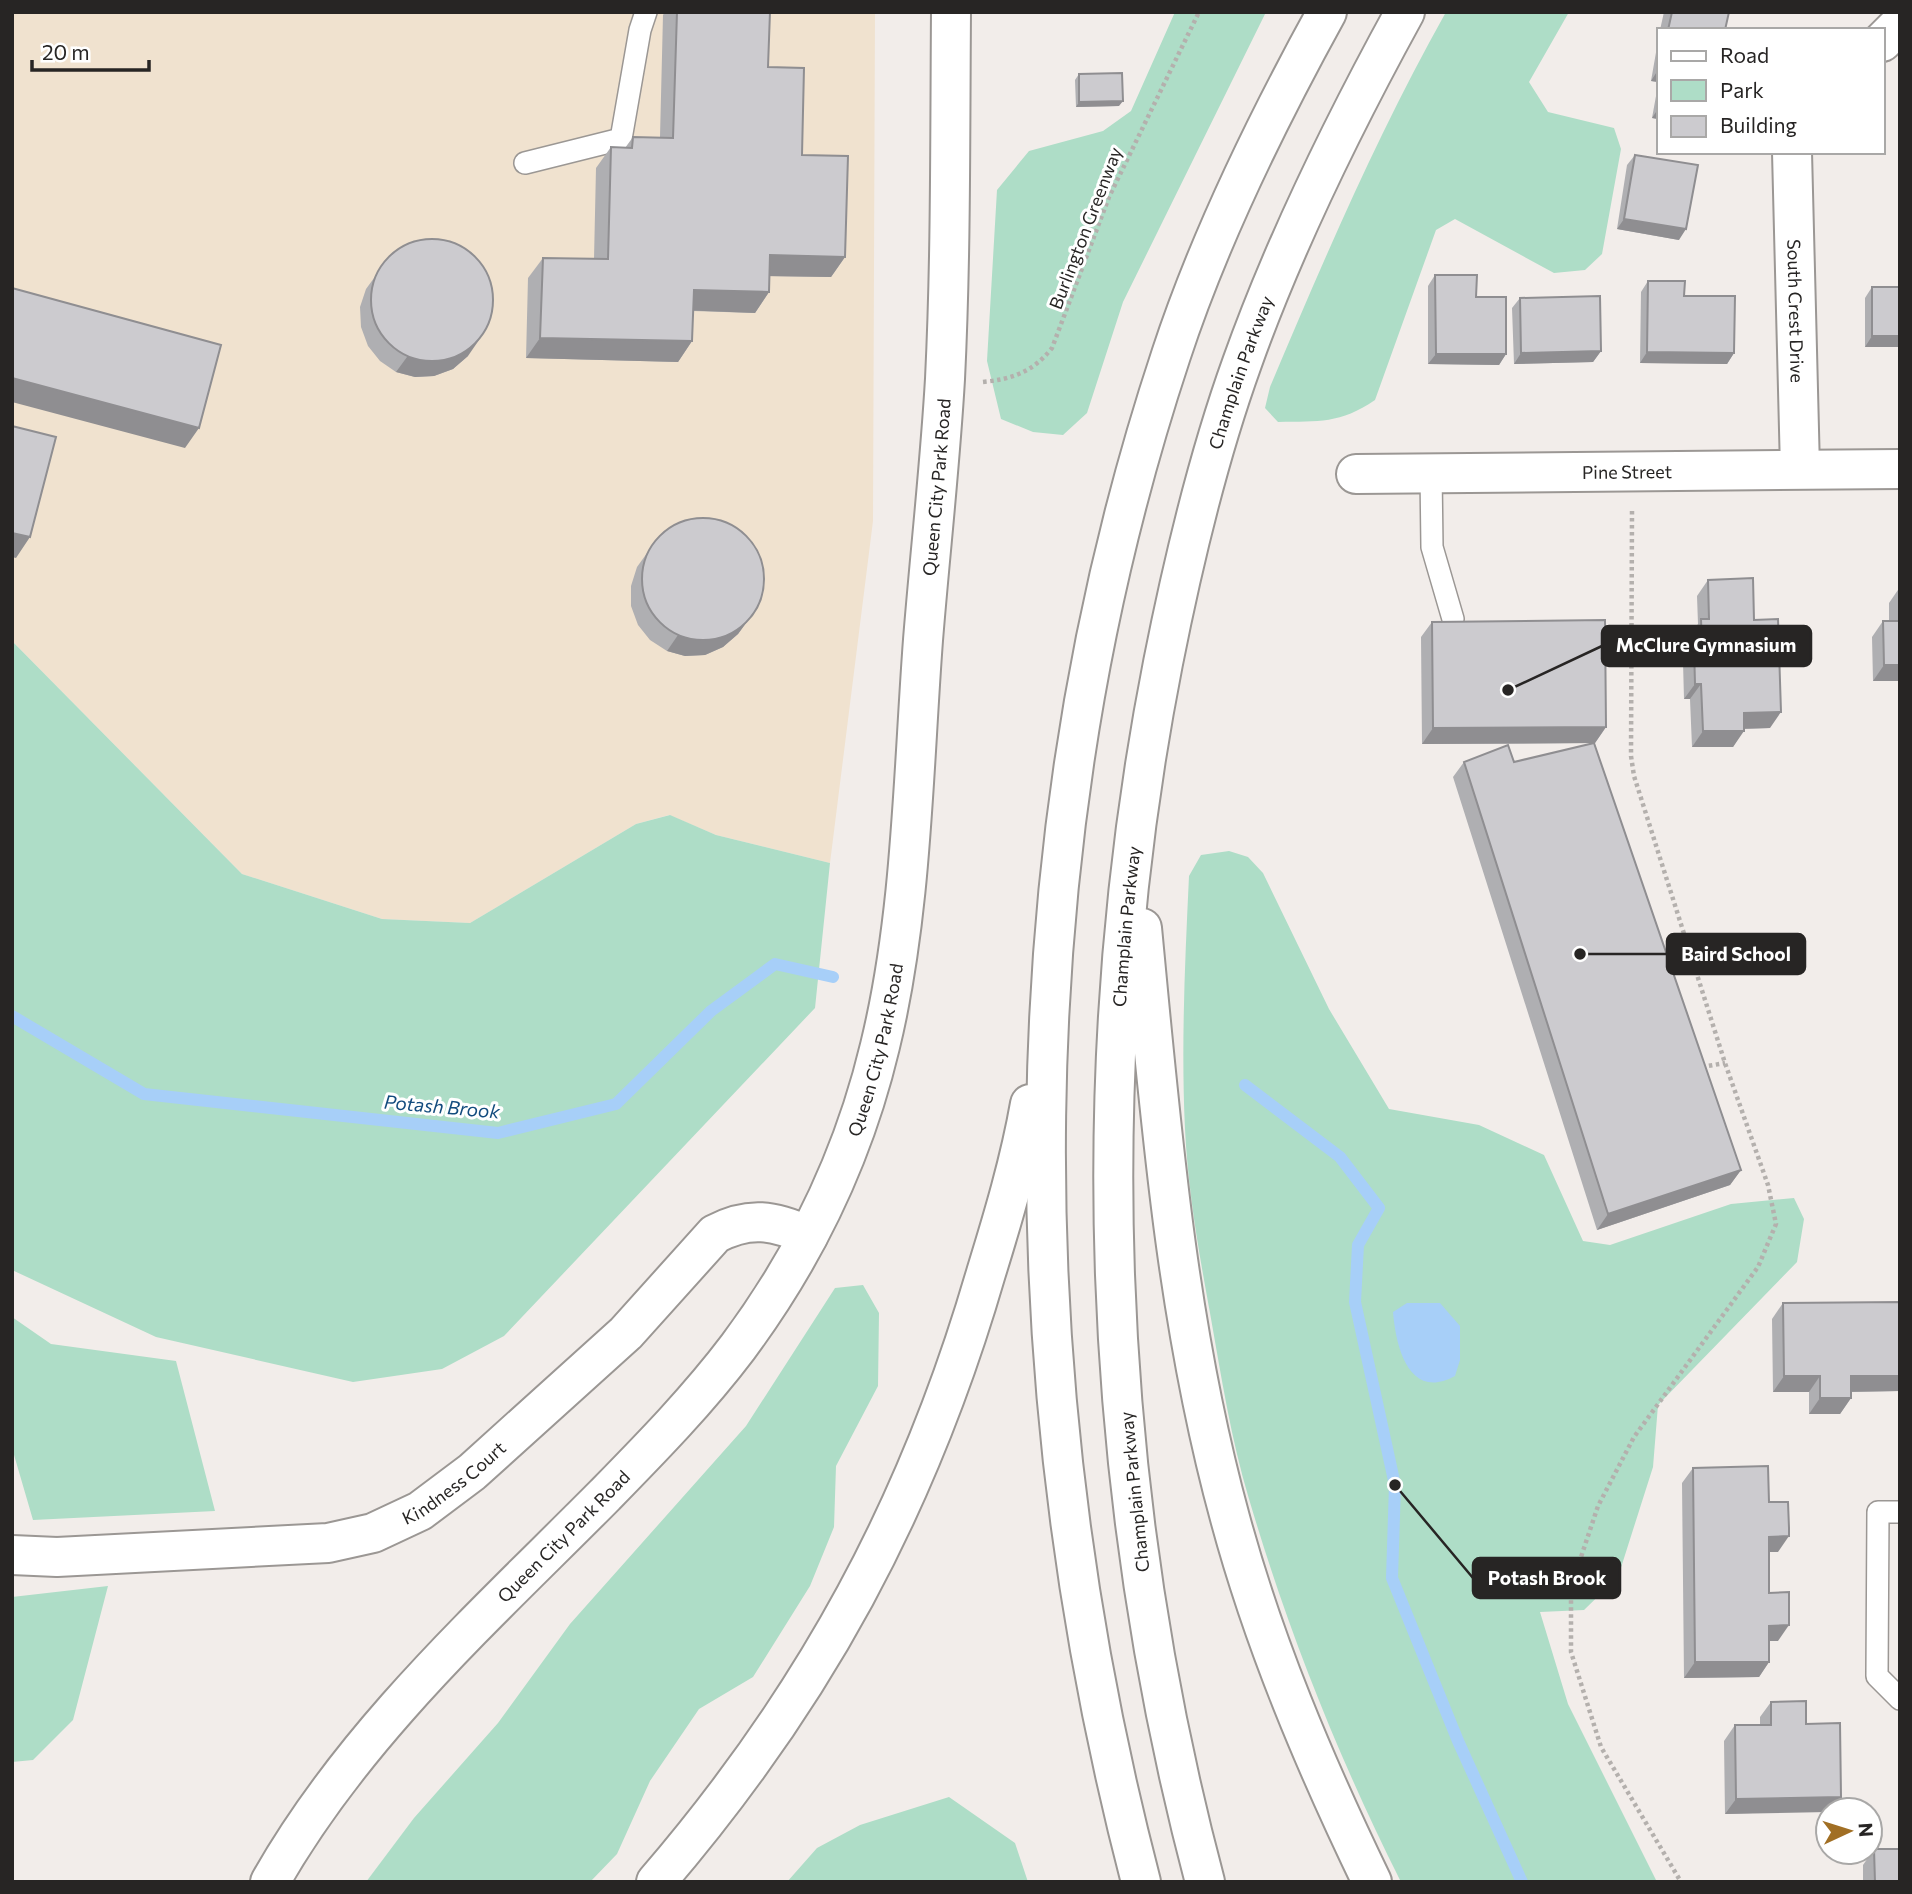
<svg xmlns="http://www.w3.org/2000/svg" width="1912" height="1894" font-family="Commissioner,sans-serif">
  <rect width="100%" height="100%" fill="#f2edea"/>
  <path fill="#f0e2cf" d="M12 12H875L873 521 830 863 716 835 669 815 636 824 470 923 382 919 242 874 12 641Z"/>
  <path fill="#aeddc7" d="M1175 12H1266L1123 302 1087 413 1063 435 1033 432 1001 419 987 361 997 190 1029 151 1103 131 1131 111Z
    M1446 12H1569L1529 82 1548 112 1614 128 1621 149 1602 254 1585 270 1554 273 1455 219 1436 230 1375 400C1340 424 1319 421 1278 422L1265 408 1270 387C1324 259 1378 133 1446 12Z
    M12 641 242 874 382 919 470 923 636 824 670 815 716 835 830 863 815 1008 504 1336 442 1369 353 1382 156 1337 12 1270Z
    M1229 851 1248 857 1263 873 1329 1009 1389 1109 1479 1125 1544 1155 1583 1241 1610 1245 1731 1204 1794 1198 1804 1219 1797 1262 1658 1405 1653 1467 1618 1577 1584 1610 1540 1612 1568 1704 1657 1882H1401C1339 1759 1288 1631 1249 1499 1231 1439 1221 1375 1210 1313 1199 1253 1188 1191 1185 1129 1181 1045 1185 961 1189 876L1201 855Z
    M863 1285 879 1313 878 1386 836 1466 834 1527 810 1586 753 1677 699 1709 650 1781 617 1854 590 1882H366L414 1818 498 1723 570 1624 746 1426 835 1288Z
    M12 1317 51 1344 176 1361 215 1511 33 1520 12 1448Z
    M108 1586 73 1720 33 1760 12 1762V1597Z
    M949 1797 1015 1843 1028 1882H787L817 1848 860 1825Z"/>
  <path fill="#a7cff8" d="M1407 1303H1440L1460 1326V1360L1455 1376C1409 1401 1396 1348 1393 1312Z"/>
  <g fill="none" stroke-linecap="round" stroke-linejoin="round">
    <path stroke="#a7cff8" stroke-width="12" d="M12 1016 144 1094 498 1133 616 1104 711 1011 775 964 833 977
      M1245 1085 1340 1157 1379 1208 1358 1245 1355 1302 1395 1485 1392 1578 1458 1741 1522 1882"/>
    <g stroke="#9b9794" stroke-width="24">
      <path id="service" d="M525 163 621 139 640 30 646 12
        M1431 473 1432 547 1453 619
        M1900 1512H1878L1877 1676 1900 1699"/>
    </g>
    <g stroke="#9b9794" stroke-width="42">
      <g id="minor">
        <path d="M1882 42 1900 24"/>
        <path id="s1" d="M1792 152 1800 469"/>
        <path id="s2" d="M1356 474 1900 469"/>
        <path id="s3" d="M12 1555 57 1557 328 1543 373 1533 420 1511 472 1472 626 1333 715 1234C749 1216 774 1220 808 1236"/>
      </g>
    </g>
    <g stroke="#9b9794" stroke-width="42">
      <g id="tertiary">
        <path id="s4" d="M270 1882C355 1732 485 1616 605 1495 651 1448 698 1400 738 1347 805 1257 854 1155 880 1046 912 915 913 774 923 640 930 553 940 466 945 379 951 257 950 135 951 12"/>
      </g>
    </g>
    <g stroke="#9b9794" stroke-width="42">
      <g id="primary">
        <path d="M1142 928C1161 1126 1177 1325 1230 1518 1264 1644 1315 1764 1372 1882"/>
        <path d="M656 1882C815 1697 918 1507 986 1273 1003 1218 1020 1161 1030 1104"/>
        <path d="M1141 1882C1011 1384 1008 846 1171 355 1209 239 1268 119 1327 12"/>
        <path id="s5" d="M1205 1882C1100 1487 1084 1064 1163 663 1183 562 1207 460 1242 363 1285 242 1343 125 1405 12"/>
      </g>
    </g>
    <path stroke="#b4b0ad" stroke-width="4.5" stroke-dasharray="3.5 3.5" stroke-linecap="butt" d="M983 382C1012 379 1033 372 1052 348L1109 197 1199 12
      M1632 511 1631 756 1634 776 1725 1063 1768 1185 1776 1224 1758 1267 1634 1437 1598 1506 1571 1587V1652L1601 1747 1681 1882
      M1702 1067 1725 1063"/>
    <use href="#service" stroke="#fff" stroke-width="21"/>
    <use href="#minor" stroke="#fff" stroke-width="38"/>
    <use href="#tertiary" stroke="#fff" stroke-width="38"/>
    <use href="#primary" stroke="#fff" stroke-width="38"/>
  </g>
  <path fill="#afafb2" d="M665 12H770L768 67 802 155 845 257 831 277 769 276V292L755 313 693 311 692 341 678 362 526 358 528 278 543 258 594 259 596 168 611 147 625 148 633 137H660L663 15Z
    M1664 12H1729L1725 30H1660Z
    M1658 41V82L1651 81Z
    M1079 74 1119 106 1076 107 1075 80Z
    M1658 85V119L1652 118Z
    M1635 155 1679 240 1617 229 1627 165Z
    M390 256 468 356 453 369 434 376 415 377 396 372 380 361 368 346 361 327 360 307 366 289Z
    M1435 275 1476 297 1506 354 1499 365 1428 364V286Z
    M1648 281 1684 296 1734 353 1727 364 1640 363 1641 292Z
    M1872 287 1900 347H1865V298Z
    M1520 298 1601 351 1593 362 1514 364 1512 308Z
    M660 535 749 619 738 634 723 647 705 655 685 656 667 651 650 640 638 625 631 606V586L637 567Z
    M1708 580 1754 620 1770 728 1744 729 1733 747H1692L1690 699H1684L1683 662 1691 651 1690 635 1698 624 1697 596Z
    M1900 587V681H1873L1872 637 1883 621H1889V603Z
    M1432 622 1606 727 1595 743 1422 744 1421 637Z
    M1464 762H1514L1741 1170 1730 1185 1597 1230 1453 777Z
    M1900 1302V1413L1899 1391 1851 1392V1398L1840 1414H1809V1392H1773L1772 1319 1783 1303Z
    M1693 1468 1769 1502 1778 1552H1769V1593L1778 1641H1769V1662L1759 1677 1684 1678 1682 1483Z
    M1771 1702 1806 1724 1841 1797 1832 1810 1725 1814 1724 1741 1735 1725H1760V1717Z
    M1874 1849 1900 1882H1863V1865Z"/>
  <path fill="#8f8e91" d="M1658 70V82L1651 81Z
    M1123 101 1119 106 1076 107 1079 102Z
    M1658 109V119L1652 118Z
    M1624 219 1686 229 1679 240 1617 229Z
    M770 255 845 257 831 277 755 276Z
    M694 290 769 292 755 313 679 310Z
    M1872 336H1900V347H1865Z
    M540 338 692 341 678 362 526 358Z
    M479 340 468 356 453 369 434 376 415 377 396 372 407 357Z
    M1601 351 1593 362 1514 364 1521 353Z
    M1647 352 1734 353 1727 364 1640 363Z
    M1436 354H1506L1499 365 1428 364Z
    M12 378 199 428 185 448 12 402Z
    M12 533 30 537 16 558 12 557Z
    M749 619 738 634 723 647 705 655 685 656 667 651 678 635Z
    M1884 665H1900V681H1873Z
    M1695 684H1701L1690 699H1684Z
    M1781 712 1770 728 1733 729 1744 713Z
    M1606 727 1595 743 1422 744 1433 728Z
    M1703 731H1744L1733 747H1692Z
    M1741 1170 1730 1185 1597 1230 1608 1214Z
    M1784 1376H1820L1809 1392H1773Z
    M1851 1376H1900V1391L1840 1392Z
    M1820 1398H1851L1840 1414H1809Z
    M1789 1536 1778 1552H1758L1769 1537Z
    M1789 1625 1778 1641H1758L1769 1626Z
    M1695 1662H1769L1759 1677 1684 1678Z
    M1841 1797 1832 1810H1828V1812L1725 1814 1736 1799Z"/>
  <path fill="#cccbcf" stroke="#8f8e91" stroke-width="2" d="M677 12H770L768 67 804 68 802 155 848 156 845 257 770 255 769 292 694 290 692 341 540 338 543 258 608 259 611 147 632 148 633 137 673 138Z
    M1672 12H1729L1725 30H1668Z
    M1122 73 1123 101 1079 102V74Z
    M1635 155 1698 165 1686 229 1624 219Z
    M371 300a61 61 0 1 1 122 0a61 61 0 1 1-122 0Z
    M1435 275H1477L1476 297H1506V354H1436Z
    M1648 281H1685L1684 296H1735L1734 353 1647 352Z
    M1872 287H1900V336H1872Z
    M12 288 221 345 199 428 12 378Z
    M1600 296 1601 351 1521 353 1520 298Z
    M12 426 56 437 30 537 12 533Z
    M642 579a61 61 0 1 1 122 0a61 61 0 1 1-122 0Z
    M1753 578 1754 620 1778 619 1781 712 1744 713V731H1703L1701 684H1695L1694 646H1702L1701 619H1709L1708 580Z
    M1605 620 1606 727 1433 728 1432 622Z
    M1883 621H1900V665H1884Z
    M1594 743 1741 1170 1608 1214 1464 762 1508 745 1514 762Z
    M1900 1302V1376H1851V1398H1820V1376H1784L1783 1303Z
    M1768 1466 1769 1502H1788L1789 1528V1536L1769 1537V1593L1789 1592V1625L1769 1626V1662H1695L1693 1468Z
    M1806 1701V1724L1840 1723 1841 1797 1736 1799 1735 1725H1771V1702Z
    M1874 1849H1900V1882H1875Z"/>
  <g text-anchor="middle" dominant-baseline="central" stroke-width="6" stroke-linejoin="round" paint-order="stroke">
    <g font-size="18" fill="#272524" stroke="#fff">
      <text transform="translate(1085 228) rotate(-69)">Burlington Greenway</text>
      <text stroke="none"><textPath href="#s1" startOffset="159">South Crest Drive</textPath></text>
      <text stroke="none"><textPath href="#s5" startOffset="1531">Champlain Parkway</textPath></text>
      <text stroke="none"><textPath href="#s2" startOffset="271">Pine Street</textPath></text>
      <text stroke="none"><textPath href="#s4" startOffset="1610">Queen City Park Road</textPath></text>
      <text stroke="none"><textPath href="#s5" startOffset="964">Champlain Parkway</textPath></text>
      <text stroke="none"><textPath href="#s4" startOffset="1043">Queen City Park Road</textPath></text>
      <text stroke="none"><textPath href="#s3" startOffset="458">Kindness Court</textPath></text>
      <text transform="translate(1134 1492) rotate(-96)">Champlain Parkway</text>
      <text stroke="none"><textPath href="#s4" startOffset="455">Queen City Park Road</textPath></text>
    </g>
    <g font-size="19" font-style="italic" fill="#134c7e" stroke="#fff">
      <text transform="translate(442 1106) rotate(5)">Potash Brook</text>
    </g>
  </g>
  <path fill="none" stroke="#272524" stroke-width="2.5" d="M1508 690L1602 646M1580 954L1667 954M1395 1485L1473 1578"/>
  <g fill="#272524" stroke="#fff" stroke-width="2.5">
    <circle cx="1508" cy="690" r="7"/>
    <circle cx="1580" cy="954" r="7"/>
    <circle cx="1395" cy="1485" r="7"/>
  </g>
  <g fill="#272524" stroke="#272524" stroke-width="2.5">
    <rect x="1602" y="626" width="209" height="40" rx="7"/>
    <rect x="1667" y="934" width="138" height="40" rx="7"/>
    <rect x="1473" y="1558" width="147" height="40" rx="7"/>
  </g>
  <g font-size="19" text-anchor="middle" font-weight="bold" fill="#fff">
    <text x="1706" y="652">McClure Gymnasium</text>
    <text x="1736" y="961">Baird School</text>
    <text x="1547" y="1585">Potash Brook</text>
  </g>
  <rect width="1912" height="1894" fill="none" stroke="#272524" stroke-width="28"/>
  <rect x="1657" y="28" width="228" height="126" fill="#ffffff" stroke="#a9a8a7" stroke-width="2"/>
  <rect x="1671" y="51" width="35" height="10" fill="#ffffff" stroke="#a9a8a7" stroke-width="2"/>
  <text x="1720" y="63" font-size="21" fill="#272524">Road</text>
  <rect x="1671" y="80" width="35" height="21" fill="#aeddc7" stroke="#a9a8a7" stroke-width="2"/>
  <text x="1720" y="98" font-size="21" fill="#272524">Park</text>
  <rect x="1671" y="116" width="35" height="21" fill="#cccbcf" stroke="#a9a8a7" stroke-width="2"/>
  <text x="1720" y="133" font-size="21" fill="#272524">Building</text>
  <g transform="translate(1849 1831) rotate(86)"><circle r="33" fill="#ffffff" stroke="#a9a8a7" stroke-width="2"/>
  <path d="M0-5L12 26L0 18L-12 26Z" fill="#a16f24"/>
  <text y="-10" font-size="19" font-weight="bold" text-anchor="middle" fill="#272524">N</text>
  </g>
  <path d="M32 60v10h117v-10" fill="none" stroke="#272524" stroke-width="3.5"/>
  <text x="42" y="60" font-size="21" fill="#272524" stroke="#ffffff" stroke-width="5" paint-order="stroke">20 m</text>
</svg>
